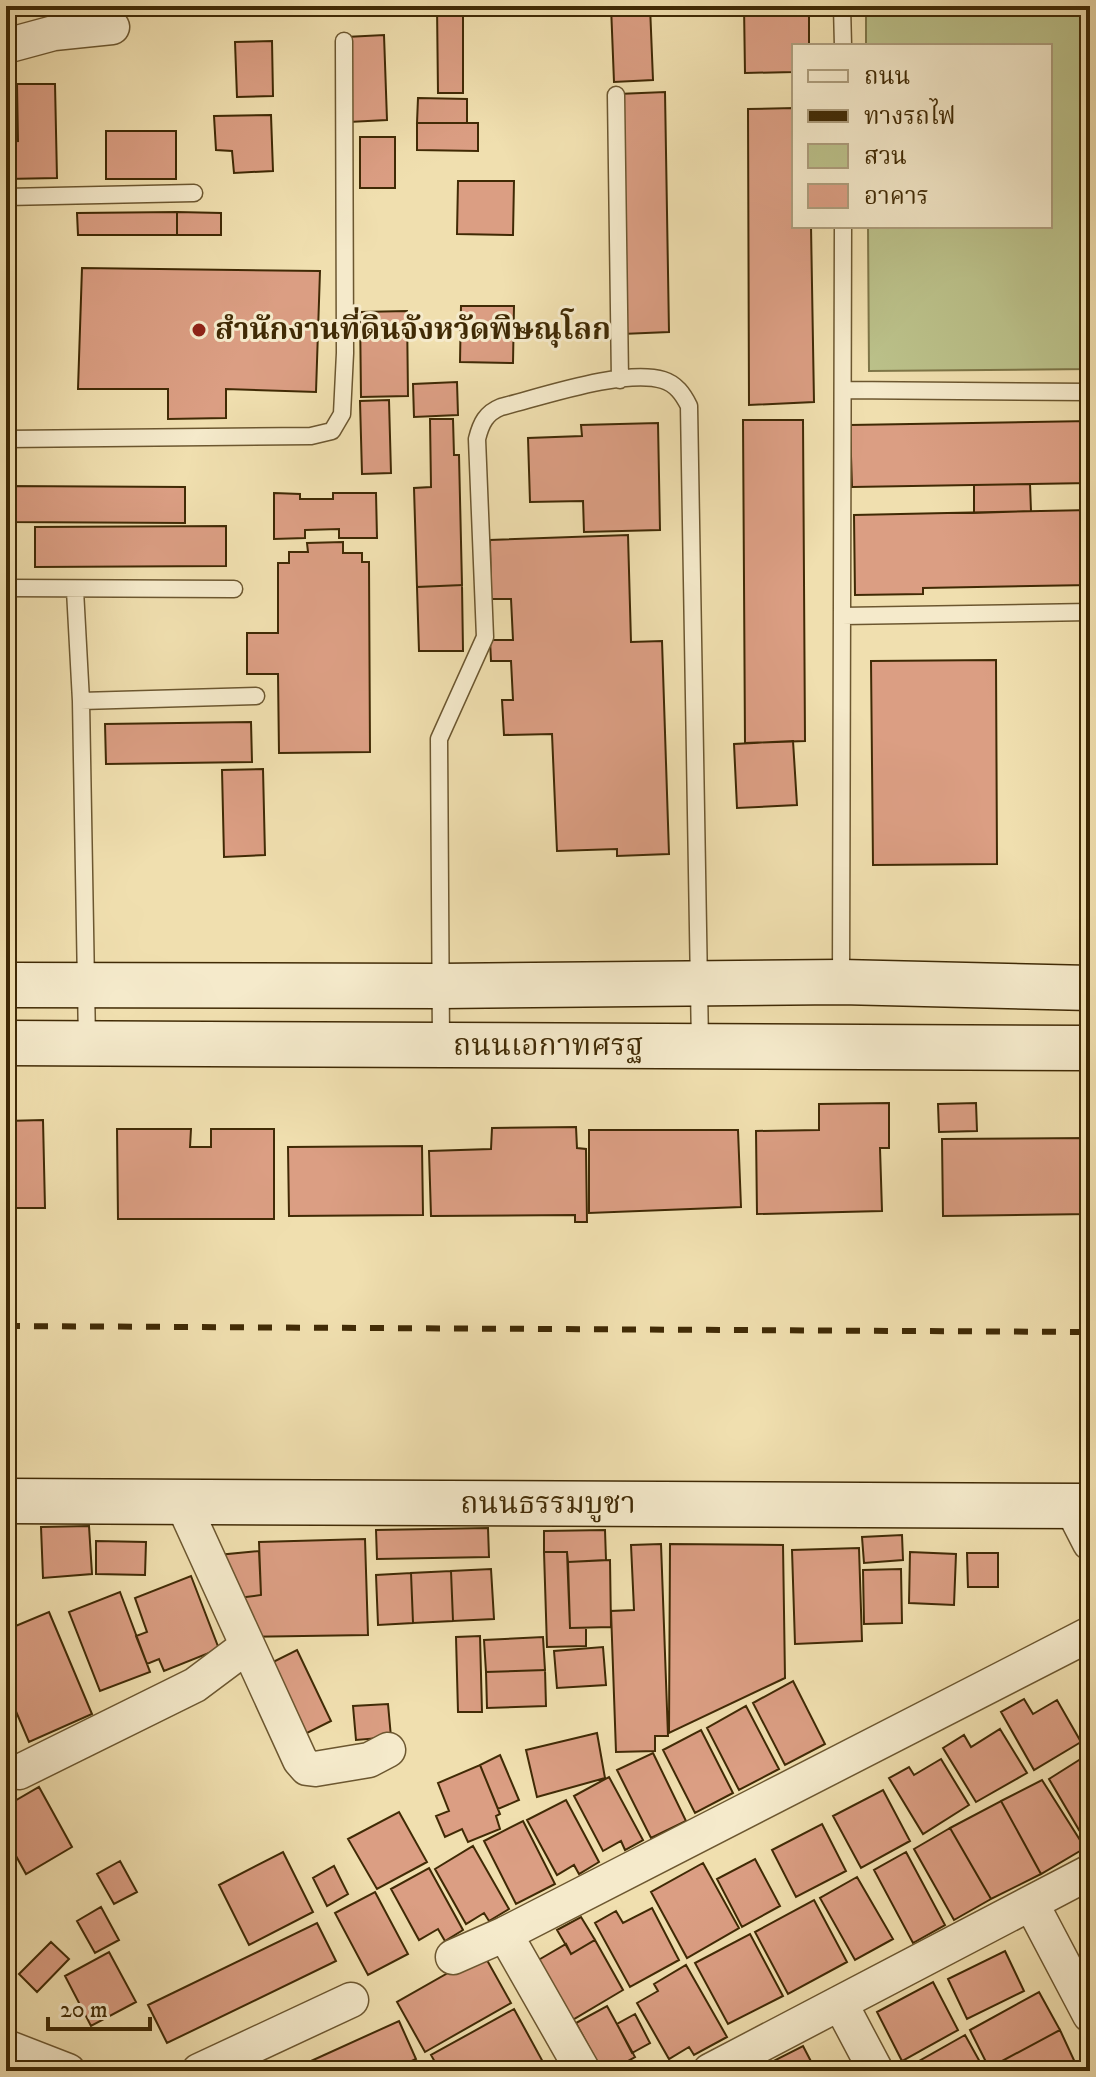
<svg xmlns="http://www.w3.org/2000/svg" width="1096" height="2077" font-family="'IM FELL DW Pica','Noto Serif Thai',serif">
  <rect width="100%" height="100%" fill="#f0dfaf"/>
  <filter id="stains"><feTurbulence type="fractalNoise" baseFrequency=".0025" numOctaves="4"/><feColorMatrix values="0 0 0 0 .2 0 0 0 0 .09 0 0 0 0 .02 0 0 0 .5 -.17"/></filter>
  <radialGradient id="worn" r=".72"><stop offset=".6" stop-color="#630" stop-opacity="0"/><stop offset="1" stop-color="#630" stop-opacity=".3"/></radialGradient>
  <path fill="#bbc18a" stroke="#7e7648" stroke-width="2" d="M866 6H1090V369L869 371 868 226H1050V46H866Z"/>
  <path fill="#db9e83" stroke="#402a05" stroke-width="2" d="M437 6H463V93H438Z
    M611 6H650L653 80 614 82Z
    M744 6H809V46H794V72L745 73Z
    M384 35 387 120 349 122 346 37Z
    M272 41 273 96 237 97 235 42Z
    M17 84H55L57 178 6 179V142L18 141Z
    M665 92 669 332 622 334 618 94Z
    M418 98 467 99V123H417Z
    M794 108V226H811L814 402 749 405 748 109Z
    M271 115 273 171 234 173 232 151 216 150 214 116Z
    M417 123H478V151L417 150Z
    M106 131H176V179H106Z
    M360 137H395V188H360Z
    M458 181H514L513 235 457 234Z
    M177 212V235H78L77 213Z
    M177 212 221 213V235H177Z
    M82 268 320 271 316 392 226 389V418L168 419V389H78Z
    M461 306H514L513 363 460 362Z
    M407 311 408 396 361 397 360 312Z
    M457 382 458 415 414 417 413 384Z
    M389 400 391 473 362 474 360 401Z
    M430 419H453L454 455H459L462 585 417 587 414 488 431 487Z
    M743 420H803L805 741 745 743Z
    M1090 421V483L852 487 850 425Z
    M658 423 660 530 584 532 583 501 530 502 528 438 582 436 581 425Z
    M1030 484 1031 511 974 513V485Z
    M6 486 185 487V523L6 522Z
    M274 493 300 494V499H333V493H376L377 538H339V529L305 530V538L274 539Z
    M1090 510V585L923 588V594L855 595 854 515Z
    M226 526V566L35 567V527Z
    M628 535 631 642 662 641 669 854 617 856V849L557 851 552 734 504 735 502 700H513L511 661H491L490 640H513L511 599H491L490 540Z
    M343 542V553H362V562H369L370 752 279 753 278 674H247V633H278V563H289V552H308L307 543Z
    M462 585 463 651H419L417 587Z
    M996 660 997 864 873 865 871 661Z
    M251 722 252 762 106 764 105 724Z
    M793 741 797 805 737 808 734 744Z
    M263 769 265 855 224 857 222 770Z
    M889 1103V1148H880L882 1211 757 1214 756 1131 819 1130V1104Z
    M976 1103 977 1131 939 1132 938 1104Z
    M43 1120 45 1208H6V1121Z
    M576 1127 577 1148 586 1149 587 1222H575V1215L431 1216 429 1151 491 1149 492 1128Z
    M117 1129H191L190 1147H211V1129H274V1219H118Z
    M589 1130H738L741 1207 589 1213Z
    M1090 1138V1214L943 1216 942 1139Z
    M422 1146 423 1215 289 1216 288 1147Z
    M89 1526 92 1574 43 1578 41 1527Z
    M488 1528 489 1557 377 1559 376 1530Z
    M605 1530 606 1560 568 1562 567 1552H544V1531Z
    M902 1535 903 1560 864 1563 862 1537Z
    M365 1539 368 1635 245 1637 230 1599 261 1595 259 1542Z
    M96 1541 146 1542 145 1575 96 1574Z
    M661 1544 668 1736H655V1751L616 1752 611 1611 634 1610 631 1545Z
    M670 1544 783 1545 785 1678 669 1733Z
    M859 1548 862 1641 795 1644 792 1550Z
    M259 1551 261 1595 230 1599 218 1555Z
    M544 1552H567L570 1628H586V1646L547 1647Z
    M910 1552 956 1554 954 1605 909 1603Z
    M967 1553H998V1587H968Z
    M610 1560 611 1627 570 1628 568 1562Z
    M491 1569 494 1619 453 1621 451 1571Z
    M901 1569 902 1623 864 1624 863 1570Z
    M451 1571 453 1621 413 1623 411 1573Z
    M411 1573 413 1623 378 1625 376 1575Z
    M191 1576 219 1649 164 1671 159 1659 147 1664 136 1636 147 1632 135 1598Z
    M120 1592 150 1672 100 1691 69 1612Z
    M49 1612 92 1714 29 1742 6 1688V1630Z
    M480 1636 482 1712H458L456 1637Z
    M543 1637 545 1670 486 1672 484 1640Z
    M603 1647 606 1685 557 1688 554 1651Z
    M297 1650 331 1721 293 1740 259 1669Z
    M545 1670 546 1706 487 1708 486 1672Z
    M793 1681 825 1744 785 1765 753 1703Z
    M1024 1699 1033 1714 1057 1700 1081 1742 1034 1770 1001 1712Z
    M388 1704 391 1737 356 1740 353 1706Z
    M746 1706 779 1769 739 1790 707 1728Z
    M1000 1729 1027 1773 976 1802 943 1748 964 1735 971 1747Z
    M701 1730 733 1793 695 1813 663 1750Z
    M597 1733 605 1778 537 1797 526 1750Z
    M653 1753 686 1821 651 1838 617 1770Z
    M500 1755 519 1800 498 1809 480 1765Z
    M1087 1755 1090 1759V1823L1079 1830 1049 1779Z
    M941 1759 969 1805 923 1834 889 1778 909 1767 914 1775Z
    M480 1765 500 1814 496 1816 500 1829 468 1842 462 1829 445 1837 436 1816 449 1811 438 1783Z
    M609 1777 643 1840 625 1850 621 1841 603 1851 574 1796Z
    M1042 1780 1085 1848 1041 1874 1001 1801Z
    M39 1787 72 1847 26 1874 6 1838V1806Z
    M883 1790 910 1841 861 1868 833 1816Z
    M566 1800 599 1862 579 1874 574 1865 557 1875 527 1820Z
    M1001 1801 1041 1874 991 1899 950 1828Z
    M399 1812 427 1862 377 1889 348 1839Z
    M523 1821 555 1884 516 1904 484 1841Z
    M822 1824 846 1871 796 1897 772 1850Z
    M950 1828 991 1899 954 1920 914 1849Z
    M473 1846 509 1909 489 1921 484 1913 466 1924 435 1869Z
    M283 1852 313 1912 249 1945 219 1885Z
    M906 1852 945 1925 913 1943 874 1870Z
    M755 1859 780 1906 742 1927 717 1879Z
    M120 1861 137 1892 114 1904 97 1874Z
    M703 1863 739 1928 687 1958 651 1892Z
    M334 1866 348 1894 327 1906 313 1878Z
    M429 1868 463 1930 445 1941 438 1929 419 1940 391 1889Z
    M857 1877 893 1939 855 1960 820 1898Z
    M375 1892 408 1954 368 1975 335 1913Z
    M814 1900 847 1962 788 1994 755 1932Z
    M101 1907 119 1940 95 1953 77 1921Z
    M652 1908 679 1960 630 1987 595 1923 616 1911 623 1923Z
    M581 1917 595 1940 571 1954 557 1930Z
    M317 1923 336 1961 167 2043 148 2005Z
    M750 1934 783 1996 728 2024 695 1963Z
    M595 1940 623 1990 569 2022 535 1962 566 1944 571 1954Z
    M51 1942 69 1959 37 1992 19 1974Z
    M1005 1951 1024 1991 967 2019 948 1979Z
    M109 1952 136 2002 91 2026 65 1976Z
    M483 1953 511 2003 425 2052 397 2002Z
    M686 1965 727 2037 694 2055 689 2047 669 2059 637 2003 658 1991 654 1984Z
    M933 1982 958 2030 902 2061 877 2012Z
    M1039 1992 1060 2030 989 2068 970 2030Z
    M607 2006 635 2057 619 2066 621 2071H602L576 2023Z
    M514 2009 543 2062 527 2071H440L431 2055Z
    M635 2014 650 2043 632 2053 617 2024Z
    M399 2021 416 2059 390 2071H289Z
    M1060 2030 1079 2071H991L989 2068Z
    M965 2035 985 2071H906L905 2069Z
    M803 2046 816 2071H754Z"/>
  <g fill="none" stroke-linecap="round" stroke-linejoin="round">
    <g stroke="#6c5730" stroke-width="19">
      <path id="lane" d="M842 6 843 46
        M616 95 620 380
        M6 197 194 193
        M843 390 1090 392
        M6 439 311 436 332 431 342 414 345 353 344 41
        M6 588 234 589
        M75 590 81 701 87 1042
        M842 616 1090 612
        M81 701 256 696
        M841 980 843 226
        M441 1044 439 739 485 637 477 439C481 423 486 413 501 407 541 397 625 368 663 380 676 384 683 394 689 406L700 1045"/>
    </g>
    <g stroke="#6c5730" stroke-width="37">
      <path id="street" d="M6 46 54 33 112 27
        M182 1502 300 1760 307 1768 315 1769 369 1760 388 1750
        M1071 1506 1090 1543
        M19 1772 195 1685 247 1646
        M1031 1903 1090 2015
        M505 1934 583 2071
        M453 1957 505 1934 1090 1634
        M840 2003 876 2071
        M6 2047 68 2071
        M199 2071 351 2000
        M710 2071 1090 1872"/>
    </g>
    <g stroke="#402a05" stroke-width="47">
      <path id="secondary" d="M6 985 441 986 841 982 1090 988
        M6 1043 1090 1048
        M6 1501 1090 1506"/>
    </g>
    <use href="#lane" stroke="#f5eacb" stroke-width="16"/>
    <use href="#street" stroke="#f5eacb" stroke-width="34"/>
    <use href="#secondary" stroke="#f5eacb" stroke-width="44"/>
    <path stroke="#402a05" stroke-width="6" stroke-dasharray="14 14" stroke-linecap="butt" d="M6 1326 1090 1332"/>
  </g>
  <circle fill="#8f2418" stroke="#f5eacb" stroke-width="3" cx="199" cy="330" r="8"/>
  <g text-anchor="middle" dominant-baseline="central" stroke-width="6" stroke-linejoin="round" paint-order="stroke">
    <g font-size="30" font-weight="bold" fill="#402a05" stroke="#f5eacb" text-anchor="start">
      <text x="215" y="330">สำนักงานที่ดินจังหวัดพิษณุโลก</text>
    </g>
    <g font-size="30" fill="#402a05" stroke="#f5eacb">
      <text x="548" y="1046">ถนนเอกาทศรฐ</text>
      <text x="548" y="1504">ถนนธรรมบูชา</text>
    </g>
  </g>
  <rect width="1096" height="2077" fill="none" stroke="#f0dfaf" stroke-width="32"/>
  <rect x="8" y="8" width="1080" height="2061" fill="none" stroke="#402a05" stroke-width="4"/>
  <rect x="16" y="16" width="1064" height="2045" fill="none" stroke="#402a05" stroke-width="2"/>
  <rect x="792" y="44" width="260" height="184" fill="#f5eacb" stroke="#ad9d7c" stroke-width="2"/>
  <rect x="808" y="70" width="40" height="12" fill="#f5eacb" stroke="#ad9d7c" stroke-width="2"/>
  <text x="864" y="84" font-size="24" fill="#402a05">ถนน</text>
  <rect x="808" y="110" width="40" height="12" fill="#402a05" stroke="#ad9d7c" stroke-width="2"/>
  <text x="864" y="124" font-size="24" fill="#402a05">ทางรถไฟ</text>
  <rect x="808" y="144" width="40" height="24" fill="#bbc18a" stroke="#ad9d7c" stroke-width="2"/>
  <text x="864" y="164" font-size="24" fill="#402a05">สวน</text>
  <rect x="808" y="184" width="40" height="24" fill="#db9e83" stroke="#ad9d7c" stroke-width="2"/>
  <text x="864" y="204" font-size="24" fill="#402a05">อาคาร</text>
  <path d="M48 2017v12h102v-12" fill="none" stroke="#402a05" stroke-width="4"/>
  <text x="60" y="2017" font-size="24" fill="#402a05" stroke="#f5eacb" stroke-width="6" paint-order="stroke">20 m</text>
  <rect width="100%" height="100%" filter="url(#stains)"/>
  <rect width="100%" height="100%" fill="url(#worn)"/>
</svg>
